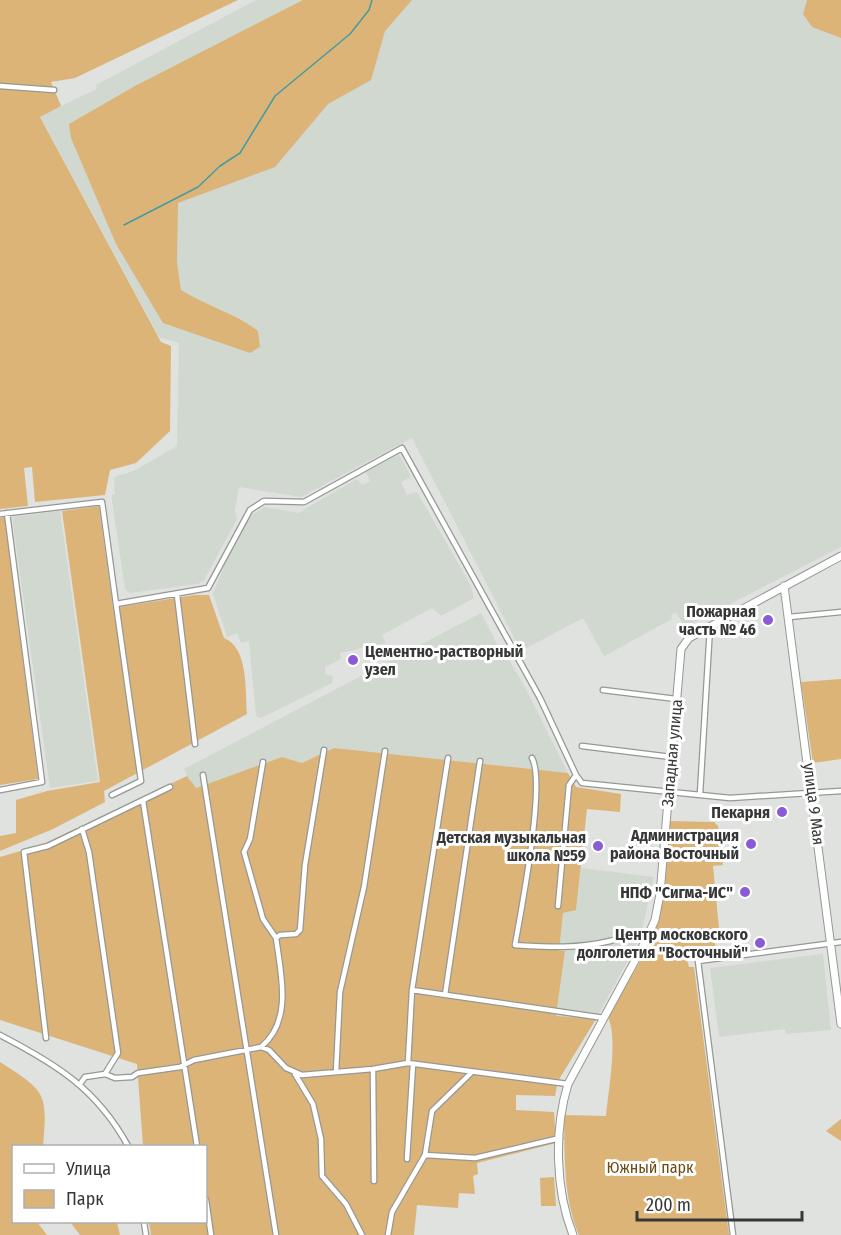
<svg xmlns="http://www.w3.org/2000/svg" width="841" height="1235" font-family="'Fira Sans Condensed',sans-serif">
  <rect width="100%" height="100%" fill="#dfe2de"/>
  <path fill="#d0d8cf" d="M256 0H841V547L685 627 676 612 671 615 672 619 604 656 583 618 521 651 412 438 301 497 239 487 235 510 237 519 204 580 198 584 130 593 125 589 112 500V495L115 494 114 477 134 471 177 446 179 343 159 337 40 116 97 89 96 85Z
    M399 454 411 477 401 482 407 495 417 492 471 586 474 598 441 616 432 608 382 635 386 643 340 653 341 659 325 667V674L333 676 332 683 261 718 256 716 249 641 241 643 237 633 227 637 213 594 226 562 245 525 252 515 265 507 298 513 357 479 362 485 370 481 366 472Z
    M60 511 98 781 50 788 12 517Z
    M481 613 498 646H501L526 689 568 773 334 748 302 763 282 757 195 788 187 776 184 769Z
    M581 868 654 877 640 938 596 1019 556 1017 565 951H559L563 913 576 910Z
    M823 954 831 1030 786 1034 785 1029 719 1037 710 968Z"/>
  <path fill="#dcb478" d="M0 0H238L75 78 51 82 61 106 40 117 161 342 171 346 170 431 136 463 110 470 105 495 35 502 32 467 24 468 28 506 0 509Z
    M303 0H412L385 31 371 80 328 104 275 167 178 203 177 263 181 290C206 306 235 313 258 331L260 347 250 353 163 323 116 244 71 138 69 124 135 86Z
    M807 0H841V38L812 27 803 14Z
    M99 506 113 608 194 595H209L224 638C249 648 245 691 247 714L104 791 105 802 53 829 0 851V836L16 833V800L47 791 100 782 62 511Z
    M0 518H5L38 779 0 785Z
    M841 679V759L813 763 801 682Z
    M334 748 568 773 576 787 621 794 620 812 587 809 576 910 563 913 559 951H565L556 1016 596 1019 558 1081 555 1096 516 1095V1110L554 1112 556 1143 477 1163 478 1174 473 1176 475 1194 459 1193 458 1208 417 1205 414 1235H151L149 1222H206V1146H143L137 1064 0 1020V857L41 845 187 776 196 788 282 757 302 763Z
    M670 821 714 822 718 826 723 865 713 866 719 928 714 931 716 954 687 960 689 967H694L729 1235H579C563 1197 565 1156 564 1115L606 1116C608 1093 619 1034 607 1016 625 986 647 956 657 922 667 890 667 855 670 821Z
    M0 1062C45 1091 48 1092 43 1146H14V1222H37L47 1235H0Z
    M841 1119V1141L826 1131Z
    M554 1177 556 1206H541L540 1178Z
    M70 1222H117L120 1235H80Z"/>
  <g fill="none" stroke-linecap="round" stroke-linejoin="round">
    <path stroke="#469ba2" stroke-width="1.5" d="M124 225 198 187 220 166 240 153 275 96 350 34 369 10 372 0"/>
    <g stroke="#959895" stroke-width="7">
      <path id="street" d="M0 86 54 90
        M0 514 102 502 116 604 208 588 250 510 264 501 304 502 402 448 540 698 576 775 582 783 730 798 841 791
        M177 595 195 744
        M789 617 841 612
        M603 690 676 699
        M582 746 671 757
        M532 758C546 783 521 911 515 945 548 947 577 949 610 941 624 938 633 931 646 941
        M263 762 250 839 244 852 263 919 276 938
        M203 775 276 1235
        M0 790 42 782 7 513
        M700 794 710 627
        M112 795 141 781 116 604
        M143 801 197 1146
        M82 829 89 852 118 1053 105 1074
        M558 906 569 785 576 775
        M412 990 604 1018
        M445 995 480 761
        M0 1035C56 1064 97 1089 128 1146
        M46 1038 24 852 48 846 170 787
        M261 1047C293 1021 281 974 276 938L280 935 296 934 300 930 305 865 324 750
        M408 1063 412 990 448 758
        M373 1069 374 1181
        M336 1072 340 992 364 887 385 751
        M295 1074 313 1104 321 1139 322 1176 346 1204 362 1235
        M80 1084 85 1077 105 1074 115 1078 132 1077 138 1073 180 1067 194 1060 261 1047 269 1050 286 1068 302 1075 373 1069 408 1063 568 1084
        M425 1155 475 1158 560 1138
        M407 1159 413 1064
        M206 1200 211 1235
        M144 1222 146 1235
        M388 1235 392 1212 425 1155 432 1111 471 1073
        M733 1235 698 961 841 942"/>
    </g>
    <g stroke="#959895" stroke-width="9">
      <path id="secondary" d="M784 586 841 1024
        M573 1235C555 1189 554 1130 568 1084L644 944 655 920 660 894 681 649 689 638 841 556"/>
    </g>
    <use href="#street" stroke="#fff" stroke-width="4.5"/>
    <use href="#secondary" stroke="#fff" stroke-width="7"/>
  </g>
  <g fill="#8a5bd4" stroke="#fff" stroke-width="2">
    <circle cx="768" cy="620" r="6"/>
    <circle cx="353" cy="660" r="6"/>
    <circle cx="782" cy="812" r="6"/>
    <circle cx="751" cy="844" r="6"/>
    <circle cx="598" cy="846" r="6"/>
    <circle cx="745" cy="892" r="6"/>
    <circle cx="760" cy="943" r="6"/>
  </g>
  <g text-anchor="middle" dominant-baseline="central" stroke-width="6" stroke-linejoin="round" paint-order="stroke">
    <g font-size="16" font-weight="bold" fill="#363736" stroke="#fff" text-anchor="end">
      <text x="756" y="611">Пожарная<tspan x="756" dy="18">часть № 46</tspan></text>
      <text x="365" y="651" text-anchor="start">Цементно-растворный<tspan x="365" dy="18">узел</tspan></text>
      <text x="770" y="812">Пекарня</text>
      <text x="739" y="835">Администрация<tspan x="739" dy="18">района Восточный</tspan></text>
      <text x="586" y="837">Детская музыкальная<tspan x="586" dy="18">школа №59</tspan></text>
      <text x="733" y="892">НПФ "Сигма-ИС"</text>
      <text x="748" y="934">Центр московского<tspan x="748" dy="18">долголетия "Восточный"</tspan></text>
    </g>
    <g font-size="16" fill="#363736" stroke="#fff">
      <text transform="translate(672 753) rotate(-85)">Западная улица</text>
      <text transform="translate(814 804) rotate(83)">улица 9 Мая</text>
    </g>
    <g font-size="16" fill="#6d4d15" stroke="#fff">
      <text x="650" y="1167">Южный парк</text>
    </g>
  </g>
  <rect x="12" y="1145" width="195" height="78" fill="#ffffff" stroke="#afafaf" stroke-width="1.5"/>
  <rect x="24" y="1164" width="30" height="9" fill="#ffffff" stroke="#afafaf" stroke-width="1.5"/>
  <text x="66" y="1175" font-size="18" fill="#363736">Улица</text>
  <rect x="24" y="1190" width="30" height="18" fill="#dcb478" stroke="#afafaf" stroke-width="1.5"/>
  <text x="66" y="1205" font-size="18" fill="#363736">Парк</text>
  <path d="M637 1211v9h165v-9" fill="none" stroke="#363736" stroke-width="3"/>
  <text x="646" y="1211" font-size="18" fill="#363736" stroke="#ffffff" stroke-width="4.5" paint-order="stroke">200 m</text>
</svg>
